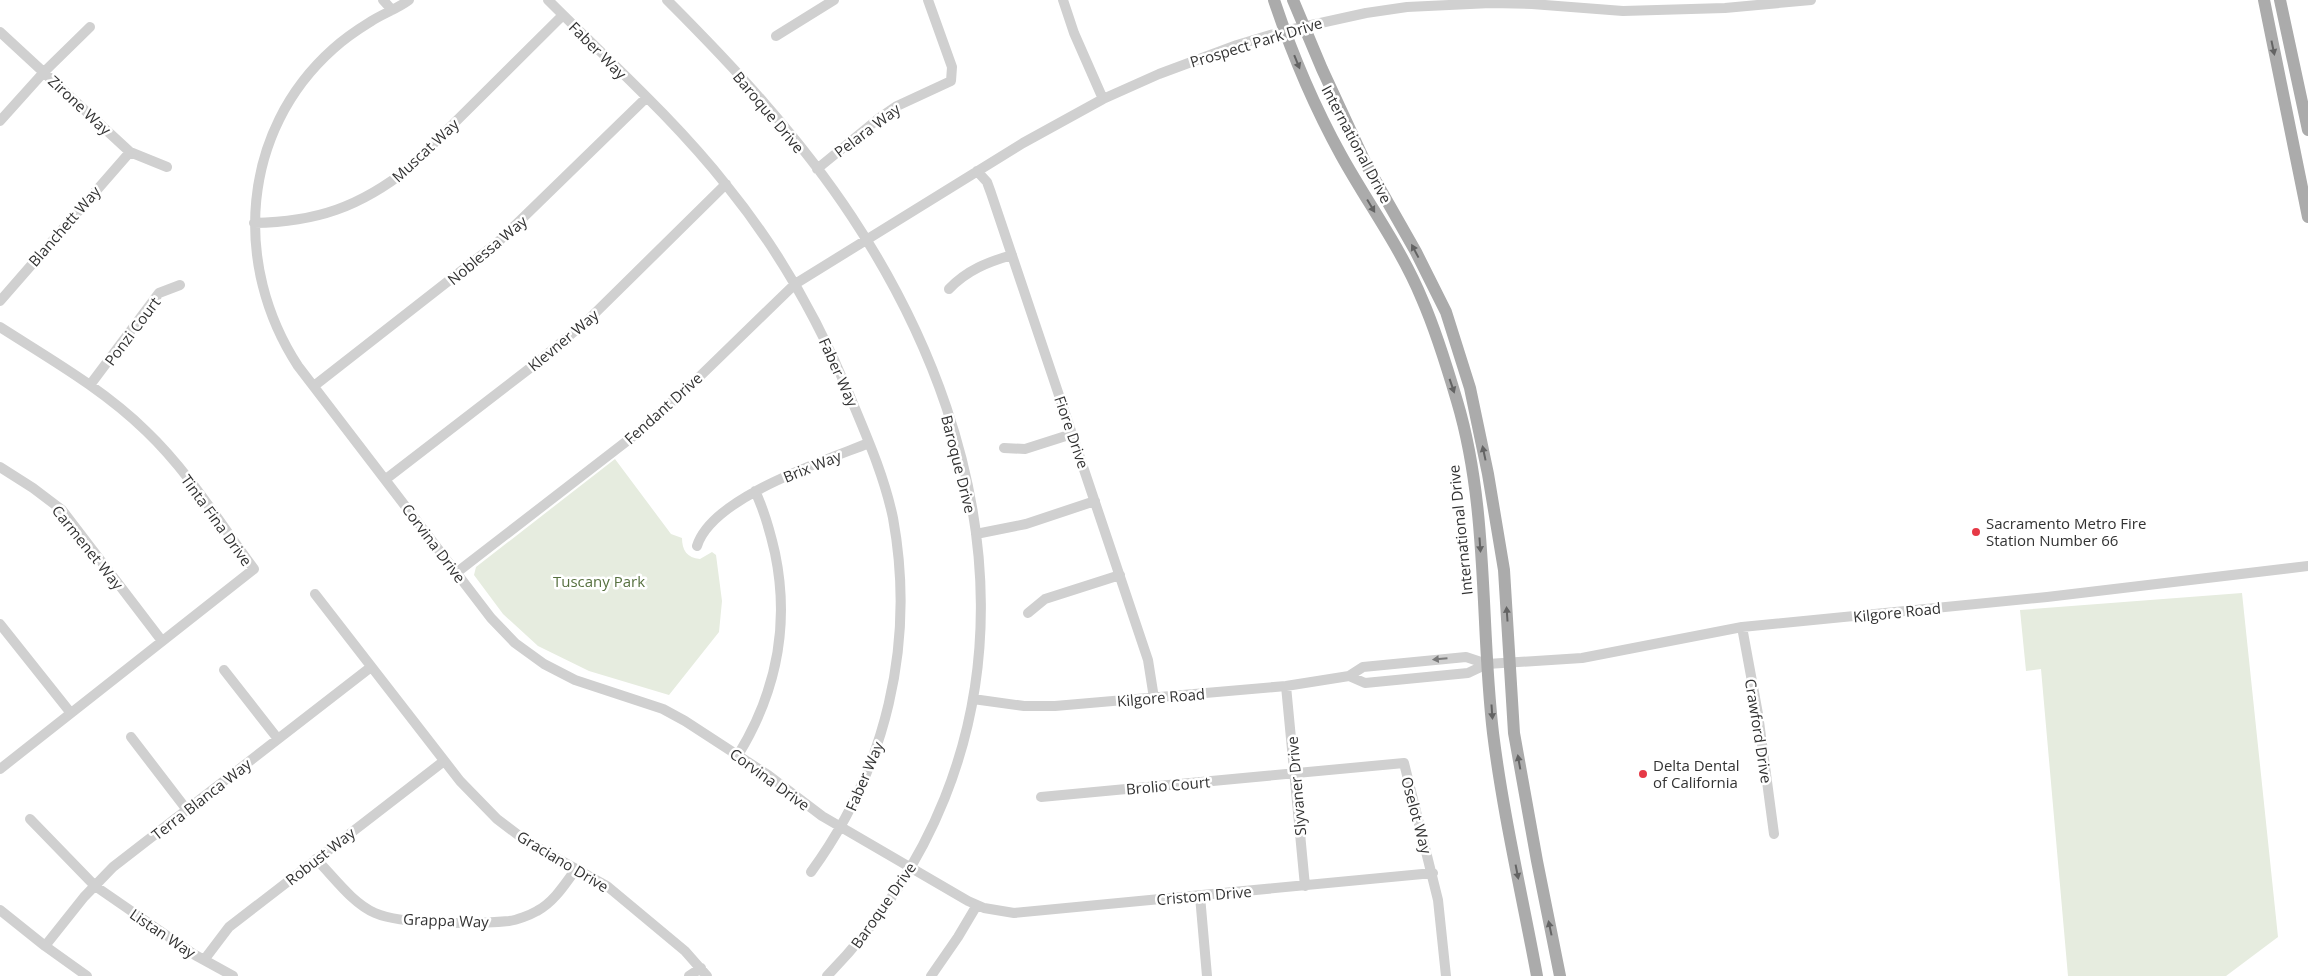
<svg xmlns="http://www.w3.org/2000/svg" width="2308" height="976" font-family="'Open Sans',sans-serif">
  <rect width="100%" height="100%" fill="#fff"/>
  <path fill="#e6ecdf" d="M615 459 671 534 682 538C682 550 687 558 700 559L712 552 716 555 722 601 719 632 669 695 589 671 538 646 503 614 474 575 476 567Z
    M2242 593 2278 937 2226 976H2068L2041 669 2026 671 2020 610Z"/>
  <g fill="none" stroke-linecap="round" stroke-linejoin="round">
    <path stroke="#d0d0d0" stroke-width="10" d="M383 0 392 10
      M409 0C397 9 382 14 370 22 357 30 344 39 333 49 241 131 232 265 298 366L491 618 515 643 544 664 575 680 663 709 685 721 768 775 822 816 968 901 984 908 1014 913 1433 873
      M548 0C608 60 675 120 727 186 778 249 818 319 849 394 866 435 884 475 893 518 916 644 886 769 811 872
      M667 0C734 67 800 138 852 217 1013 461 1043 754 827 976
      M1063 0 1074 33 1103 99
      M0 32 130 152 167 167
      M776 36 834 0
      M0 121 44 72 90 27
      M817 169 878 119 897 106 951 81 952 67 928 0
      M977 171 987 182 991 193 1148 660 1154 698
      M254 223C316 222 360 207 409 168L563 15
      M949 289C967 270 988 262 1012 255
      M0 301 130 152
      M0 327C50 359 103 389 146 431 188 471 220 523 254 569L0 769
      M90 385 159 293 180 285
      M314 386 497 243 646 98
      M1004 448 1025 449 1072 434
      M0 467 33 488 62 510 162 641
      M386 479 534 365 587 321 726 184
      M976 534 1026 524 1095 501
      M697 546C712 497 824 461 869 443
      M456 573 636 434 694 382 795 284 1023 143 1103 99 1159 74 1237 45 1284 31 1366 13 1407 7 1491 3 1532 4 1623 11 1725 8 1811 0
      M315 594 460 781 497 819 526 841 607 886 685 951 707 976
      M1028 613 1045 599 1120 575
      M0 624 70 712
      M1742 627 1758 714 1774 834
      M224 670 278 739
      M1349 676 1365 683 1468 673 1487 664
      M1286 686 1305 886
      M973 699 1024 706H1055L1286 686 1349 676 1363 667 1466 657 1487 664 1582 658 1742 627 2047 597 2308 566
      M131 737 187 810
      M738 755C776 693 790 625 775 553 770 531 765 512 755 491
      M1041 797 1404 763 1438 900 1446 976
      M30 819 95 886 195 955 233 976
      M316 859C334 877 352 903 375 913 402 925 478 924 509 921 517 920 530 915 537 911 554 902 565 884 576 869
      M1200 896 1207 976
      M0 910 45 946 87 976
      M45 946 84 897 113 867 371 667
      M204 960 229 927 444 761
      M689 976 701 968
      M931 976 958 937 977 905"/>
    <path stroke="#ababab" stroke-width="12" d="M1274 0C1292 54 1314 106 1341 155 1368 204 1401 248 1422 299 1436 331 1447 367 1457 401 1489 508 1480 623 1493 733 1503 814 1522 895 1537 976
      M1293 0 1322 69 1366 164 1416 252 1446 312 1470 388 1488 474 1504 570 1514 733 1537 861 1560 976
      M2264 0 2308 217
      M2280 0 2308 130"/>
  </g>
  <defs><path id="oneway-solid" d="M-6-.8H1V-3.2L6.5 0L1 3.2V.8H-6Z" transform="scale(1.25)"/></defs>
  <g fill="#636363">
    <use href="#oneway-solid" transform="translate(2273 48) rotate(78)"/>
    <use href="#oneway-solid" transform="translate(1297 62) rotate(68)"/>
    <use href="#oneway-solid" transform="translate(1371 206) rotate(59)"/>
    <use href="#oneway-solid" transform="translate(1415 251) rotate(-118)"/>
    <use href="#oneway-solid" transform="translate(1452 386) rotate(71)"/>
    <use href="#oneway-solid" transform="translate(1484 453) rotate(-102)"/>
    <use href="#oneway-solid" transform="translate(1480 545) rotate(86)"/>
    <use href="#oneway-solid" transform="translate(1507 614) rotate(-94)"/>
    <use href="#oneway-solid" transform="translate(1492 712) rotate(86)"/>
    <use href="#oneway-solid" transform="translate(1519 762) rotate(-100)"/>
    <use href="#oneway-solid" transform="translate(1517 872) rotate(79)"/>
    <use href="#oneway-solid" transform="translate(1550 928) rotate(-102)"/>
  </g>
  <use fill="#7a7a7a" href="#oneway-solid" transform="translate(1440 659) rotate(175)"/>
  <g fill="#e63946" stroke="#fff" stroke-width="2">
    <circle cx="1976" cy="532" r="5"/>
    <circle cx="1643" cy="774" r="5"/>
  </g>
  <g text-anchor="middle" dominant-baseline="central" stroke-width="5" stroke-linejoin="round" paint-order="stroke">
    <g font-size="15" fill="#333" stroke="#fff">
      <text transform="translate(1256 42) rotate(-17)">Prospect Park Drive</text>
      <text transform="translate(598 50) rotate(45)">Faber Way</text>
      <text transform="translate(80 105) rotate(43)">Zirone Way</text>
      <text transform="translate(769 112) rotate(50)">Baroque Drive</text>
      <text transform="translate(867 130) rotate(-37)">Pelara Way</text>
      <text transform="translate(1357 144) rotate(62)">International Drive</text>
      <text transform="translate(425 150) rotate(-43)">Muscat Way</text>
      <text transform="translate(64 226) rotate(-49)">Blanchett Way</text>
      <text transform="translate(487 250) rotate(-40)">Noblessa Way</text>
      <text transform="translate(132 331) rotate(-53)">Ponzi Court</text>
      <text transform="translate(563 340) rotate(-40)">Klevner Way</text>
      <text transform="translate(839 372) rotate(66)">Faber Way</text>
      <text transform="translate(663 408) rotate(-42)">Fendant Drive</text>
      <text transform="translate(1072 432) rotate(71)">Fiore Drive</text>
      <text transform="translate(959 464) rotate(76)">Baroque Drive</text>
      <text transform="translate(812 466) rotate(-22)">Brix Way</text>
      <text transform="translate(217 520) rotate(54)">Tinta Fina Drive</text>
      <text transform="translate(1460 530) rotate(-96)">International Drive</text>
      <text transform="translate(434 543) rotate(53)">Corvina Drive</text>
      <text transform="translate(88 547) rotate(51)">Carmenet Way</text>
      <text transform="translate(1897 612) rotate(-6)">Kilgore Road</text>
      <text transform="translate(1161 697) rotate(-5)">Kilgore Road</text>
      <text transform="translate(1759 731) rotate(81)">Crawford Drive</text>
      <text transform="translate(864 776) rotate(-67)">Faber Way</text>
      <text transform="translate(770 779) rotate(36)">Corvina Drive</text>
      <text transform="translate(1168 785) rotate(-5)">Brolio Court</text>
      <text transform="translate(1296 786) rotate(-95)">Slyvaner Drive</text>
      <text transform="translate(201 799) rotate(-38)">Terra Blanca Way</text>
      <text transform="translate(1417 815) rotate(75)">Oselot Way</text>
      <text transform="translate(320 856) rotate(-38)">Robust Way</text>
      <text transform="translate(563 861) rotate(31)">Graciano Drive</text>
      <text transform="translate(1204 895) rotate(-5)">Cristom Drive</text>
      <text transform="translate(883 905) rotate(-55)">Baroque Drive</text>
      <text transform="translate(446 920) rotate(2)">Grappa Way</text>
      <text transform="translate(163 933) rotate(34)">Listan Way</text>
    </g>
    <g font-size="15" fill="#333" stroke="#fff" text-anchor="start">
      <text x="1986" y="523">Sacramento Metro Fire<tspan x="1986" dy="17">Station Number 66</tspan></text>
      <text x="1653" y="765">Delta Dental<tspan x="1653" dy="17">of California</tspan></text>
    </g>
    <g font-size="15" fill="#56703f" stroke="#fff">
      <text x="599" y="581">Tuscany Park</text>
    </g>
  </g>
</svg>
